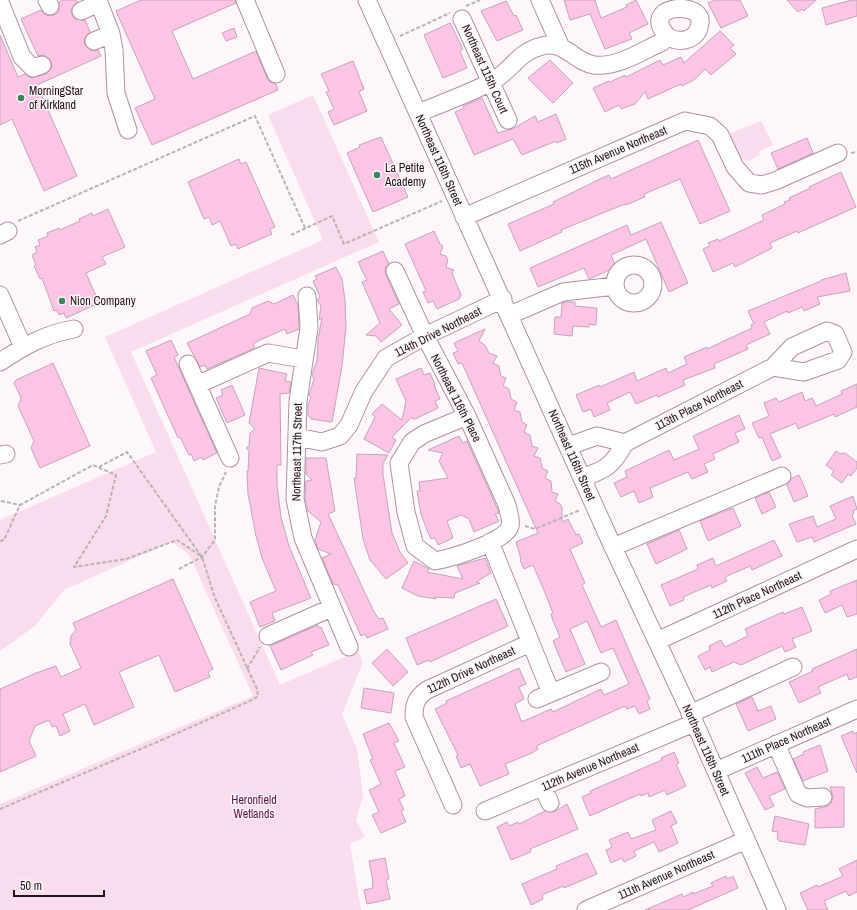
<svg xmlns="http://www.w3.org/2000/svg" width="857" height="910" font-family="'Archivo Narrow',sans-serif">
  <rect width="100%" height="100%" fill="#fdf6fa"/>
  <path fill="#f9dced" d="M313 95 379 242 131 352 280 685 358 651 363 662 342 714 357 749 363 796 356 820 365 837 350 844 361 910H0V804L253 696 189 554 171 542 64 590 35 626 0 651V520L156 452 105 337 323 240 268 115Z
    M761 121 773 145 760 151 759 155 749 161 741 159 729 134Z"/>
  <path fill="#fcc4e5" stroke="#c6a5b9" d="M63 0H76L77 2 71 10 72 15 75 19 85 20 90 32 84 39 85 45 92 51 98 50 101 56 37 85 77 176 44 191 12 119 0 125V35L18 77 25 74 31 78 46 74 52 67 51 61 44 55 38 56 21 19 41 10 45 15H54L59 11V2Z
    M141 0H235L236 3 172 31 193 79 256 51 267 78 270 82 276 84 278 90 152 145 135 108 155 99 116 11Z
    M564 0H595L601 18 627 7 626 5 636 0 648 24 629 33 632 39 605 49 590 14 570 20Z
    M715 0H740L748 16 721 28 708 3Z
    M787 0H816L804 11 802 9 798 12Z
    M852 0H857V16L826 25 822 8Z
    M506 1 514 16 516 15 523 30 497 41 481 11Z
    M450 23 463 49 460 51 467 68 443 78 424 35Z
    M234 28 237 37 226 41 222 33Z
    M720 31 734 45 730 48 736 54 711 75 705 69 694 80 682 86 681 84 648 99 645 92 635 104 621 109 619 105 605 112 593 88 609 81 610 82 625 75 626 77 660 60 663 65 681 57 684 63Z
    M550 60 573 83 553 103 528 78Z
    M353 61 364 89 359 92 367 111 334 125 328 112 334 109 326 92 329 91 321 74Z
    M482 98 498 133 512 129 535 116 538 122 556 114 566 139 557 143 556 141 522 155 513 139 474 155 455 112 464 108 463 106Z
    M381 137 408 197 373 212 347 153 360 147 359 145Z
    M807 138 813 153 778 169 771 153Z
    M698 140 730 211 700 224 680 179 644 194 645 197 626 205 625 204 561 230 562 232 520 251 508 224 554 204 553 202 594 182 609 175 611 179Z
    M239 159 241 164 246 162 275 227 270 229 272 234 238 249 236 244 231 246 220 221 212 225 209 217 204 219 188 182Z
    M841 172 856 207 798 233 797 231 770 243 772 248 735 267 733 263 713 272 703 249 710 246 708 243 718 239 719 241 764 220 762 215 785 204 784 202 790 200 789 198 806 190 810 189 809 187Z
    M108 209 125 247 102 257 106 264 86 273 99 303 66 318 64 313 59 315 57 310 54 311 42 278 40 279 34 266 36 265 32 255 37 252 35 247 40 245 38 240 48 236 47 233 59 228 60 230 80 221 79 219 92 213 93 216Z
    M661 222 688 283 669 292 646 239 611 255 616 267 589 279 584 268 538 287 530 268 627 225 631 235Z
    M434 231 440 244 443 246 440 254 446 256 448 261 446 267 454 270 452 273 461 295 459 299 437 309 433 301 428 303 423 292 426 291 405 244Z
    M383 251 389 264 385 268 386 275 399 304 389 309 402 325 381 342 376 336 366 335 380 323 362 282 367 280 358 262Z
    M336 267 342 279 345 300 346 327 342 366 332 422 311 419 308 415V405L311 397 309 395 314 379 312 375 317 360 318 339 322 318 319 320 321 306 317 300 320 297 313 281 317 279 315 276Z
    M846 273 850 291 817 297 820 304 804 311 802 307 788 313 787 311 764 322 770 334 746 345 748 349 714 364 715 368 683 380 685 385 658 397 657 395 636 404 630 392 607 403 610 410 594 417 591 409 583 412 576 395 599 385 600 387 634 372 637 381 666 368 668 373 687 364 684 357 707 347V349L752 328 751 325 754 324 748 311 821 281V280Z
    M293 295 298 305 299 329 287 334 285 329 260 340 253 344 255 348 207 369 205 365 200 367 187 343 250 314 252 308 268 301 274 304Z
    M566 302H575V306L597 308 596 325 589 324V327L573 326 572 336 554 334 555 317H561L562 303Z
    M485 329 479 341 485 345 489 353 497 356 493 363 499 366 501 376 506 378 503 386 509 389 511 399 517 402 514 410 520 412 522 422 527 425 524 432 530 435 532 446 538 448 534 456 540 458 542 468 548 471 545 478 551 481 552 492 558 494 555 501 560 504 562 508V522L568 519 576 535 579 534 583 543 570 549 585 583 582 585 601 627 616 620 650 699 647 701 650 709 639 714 635 706 627 709 625 706 536 746 538 749 532 753 505 764 509 774 480 786 470 764 461 768 456 756 458 755 435 709 447 703 446 701 519 668 526 684 519 687 524 699 515 704 521 721H524L551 709 553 712 601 689 604 695 629 684 613 648 601 653 587 621 570 629 585 664 566 672 553 641 560 637 553 621 551 614 553 613 543 588 533 565 524 569 520 560 521 559 516 542 538 533 462 363 458 364 453 353 458 351 454 343Z
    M171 340 178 355 174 357 217 453 203 460 202 457 194 461 191 454 189 455 180 437 178 438 151 378 157 375 146 351Z
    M53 363 90 446 40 468 31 448 34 441 18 406 21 398 14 383 16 380Z
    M259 368 287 374 285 381 291 382 289 393 280 394 281 465H277V485L281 517 289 546 311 598 272 613 275 621 260 627 250 602 276 591 262 558 256 536 248 494 247 471H248L249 451 246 448 249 446 250 433 255 429 249 423Z
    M421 368 424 375 430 373 435 384 434 385 440 399 435 401 438 408 415 419 411 418 392 437 396 440 389 453 364 439 375 417 372 414 382 404 402 420 406 401 396 379Z
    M857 384V407L835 417 834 414 798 429 796 423 770 434 781 457 772 461 762 437 759 438 752 423 769 416 764 403 776 398 779 402 802 392 805 401 812 398 816 406 842 394 841 391Z
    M232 385 245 415 227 423 216 398 223 395 221 390Z
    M739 415 745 429 735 433 739 442 713 454 715 459 704 464 708 472 692 479 688 472 650 488 653 497 639 503 634 491 621 497 614 483 627 477 625 471 669 450 674 460 699 449 693 436Z
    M459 436 463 443 467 441 497 508 499 513 495 514 499 521 474 532 469 519 461 515 447 521 453 538 438 545 435 538 431 539 427 530 421 514 417 491H420L419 482 448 478 439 461 443 453 428 450Z
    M836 451 840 454 845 453 857 462V468L851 476 848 474 842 483 831 475 834 471 826 465Z
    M357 454 388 455 383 463V474L392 533 400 552 408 563 386 579 370 560 363 539 354 478H356Z
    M306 458H326L335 511 328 514 374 612 379 619 383 618 388 629 367 638 365 634 361 636 338 585 333 584 322 558 331 554 318 549 315 540 321 522 308 511 305 498 306 481 312 480 306 474Z
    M799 475 808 496 794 502 787 485 792 478Z
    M769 492 776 507 762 514 755 498Z
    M853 496 857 509 853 511 854 513 852 515 856 524 814 542 812 537 797 542 789 524 813 516 817 527 836 519 830 506Z
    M733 508 741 526 708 541 700 521Z
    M679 530 687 549 656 564 647 544Z
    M774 540 782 556 752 570 750 566 725 577 727 581 712 588 711 585 683 597 684 600 670 606 661 585 698 569 697 565 713 558 716 566Z
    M485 558 491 573 476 582 480 583 455 593 454 598 435 597 436 599 418 596 402 588 414 561 429 569 427 572 463 579 457 566Z
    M173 579 213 669 208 672 210 677 175 692 159 655 119 672 134 707 94 725 85 704 63 714 70 731 60 736 56 726 52 727 49 720 35 726 29 741 36 756 0 772V689L36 673 56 666 61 677 81 668 70 644 71 636 76 630 73 623Z
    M857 580V614L847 617 842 605 825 613 819 600 831 594 830 591Z
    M496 599 508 626 430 662 429 660 417 665 406 638Z
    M802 607 812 631 792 639 796 647 785 652 782 646 741 665 734 662 712 672 710 667 705 670 698 656 710 650 709 646 721 640 725 647 748 636 745 629 783 612 784 614Z
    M318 625 319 628 321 627 329 645 311 652 313 655 281 670 270 646Z
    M387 649 408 672 393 686 372 663Z
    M857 649V677L849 680 847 674 818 687 821 693 799 703 789 682 813 671 812 669Z
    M364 688 394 693 391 713 361 708Z
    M752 697 758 711 771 706 776 719 748 731 736 704Z
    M389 723 399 741 394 743 405 767 395 771 405 796 399 799 404 810 401 811 406 822 381 833 372 815 379 812 369 790 381 784 370 760 373 759 363 734Z
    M853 731 854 734 857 732V773L841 736Z
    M820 745 828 771 803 781 793 759 804 754 803 752Z
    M674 752 679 763 676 764 686 786 667 795 665 790 649 797 648 793 641 796 640 794 590 816 582 797 591 793 590 791 662 760 661 758Z
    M757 767 763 778 777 772 785 789 769 796 774 806 765 810 745 773Z
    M830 787H844V827L815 828V809L828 806 832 801 833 796Z
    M567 804 578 829 530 849 531 852 511 860 497 827 507 822 509 826 518 822 519 824 545 811 554 812Z
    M671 811 677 823 671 826 678 843 659 852 654 842 634 851 636 856 624 862 622 858 611 863 606 850 612 847 609 840 628 832 631 839 656 830 652 820Z
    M775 816 809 824 805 845 779 841V840L777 839 778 832 772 831Z
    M587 853 597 874 564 888 563 886 542 895 543 899 531 905 522 884 557 869 556 866Z
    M385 858 389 879 386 880 390 899 367 904 364 890 373 888 372 883 373 882 369 861Z
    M857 860V892L849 896 846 891 824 901 828 910H808L800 893 817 885 818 887 843 876 839 869Z
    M726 876 727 879 733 876 738 888 688 910H645L682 894 683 897 693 892V894L713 886 711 883Z"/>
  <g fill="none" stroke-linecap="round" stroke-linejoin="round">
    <g stroke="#b190a3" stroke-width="19">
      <path id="minor" d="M47 0 50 6
        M98 0 111 34 114 50 116 93 128 130
        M245 0 276 74
        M367 0 613 547 689 710 777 910
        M540 0 560 45
        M0 2 22 57 33 68 42 65
        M81 11 99 3
        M462 19 508 120
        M94 41 111 34
        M419 113C442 103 468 94 491 82 512 71 517 52 542 46 565 40 574 62 594 65 617 68 642 51 662 42L668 37C681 44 698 40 700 23 704 0 637 4 668 37
        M464 217 685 121 710 126 720 135 735 167 749 183 762 185 775 181 838 153
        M0 235 8 231
        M615 284a19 19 0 1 1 38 0a19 19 0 1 1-38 0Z
        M395 271 425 336 467 416 507 505C508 511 512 520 510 526 506 542 451 558 435 561L415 546 406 512 399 463 412 442 424 434 467 416
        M0 295 23 347
        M307 296 309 328 298 401 295 499 303 538 349 647
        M510 315 563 292 615 286
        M0 362C24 346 45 334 74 329
        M188 364 230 458
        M197 385 268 353 303 359
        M297 437 322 442 340 436 349 425 364 391 386 358 425 336 503 299
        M569 446 597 436 625 443
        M0 455 6 454
        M582 478C607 469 612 466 625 443L773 367 804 372 838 360 843 352 835 334 827 331 792 347 773 367
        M490 542 551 693
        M613 547 782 476
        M268 636 331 608
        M657 641 857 549
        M537 699 601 672
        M690 714 793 667
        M776 744 798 794 807 798 823 797
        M716 771 857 709
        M543 787 550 803
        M453 805 414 717C414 704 416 698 427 690L530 643
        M485 811 694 723
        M586 910 746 840"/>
    </g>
    <path stroke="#bbb2b7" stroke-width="2" stroke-dasharray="4 2" stroke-linecap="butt" d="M466 6 480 0
      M400 36 450 13
      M851 153 857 152
      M18 221 255 116 305 228
      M291 235 332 216 344 244 442 201
      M99 467 127 452 202 557 215 598 257 689 258 696 252 700 164 739
      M1 501 20 505
      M525 526 535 529 580 510
      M0 541 4 540 20 505 93 465 116 475 106 516 74 567 126 559 177 540 201 556
      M179 569 202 557 215 540V506L219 487 226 472
      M247 669 260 647
      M0 809 164 739 165 741"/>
    <use href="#minor" stroke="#fff" stroke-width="17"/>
  </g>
  <g fill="#34885a" stroke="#fdf6fa" stroke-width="1.5">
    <circle cx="21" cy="98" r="4"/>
    <circle cx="377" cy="175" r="4"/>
    <circle cx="62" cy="301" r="4"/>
  </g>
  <g text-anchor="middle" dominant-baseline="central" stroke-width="3" stroke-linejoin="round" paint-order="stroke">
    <g font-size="12" fill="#21151c" stroke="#fdf6fa">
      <text transform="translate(485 69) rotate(66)">Northeast 115th Court</text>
      <text transform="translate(618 150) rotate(-23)">115th Avenue Northeast</text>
      <text transform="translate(439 160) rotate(66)">Northeast 116th Street</text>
      <text transform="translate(438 332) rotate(-27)">114th Drive Northeast</text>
      <text transform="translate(456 398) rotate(63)">Northeast 116th Place</text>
      <text transform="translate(699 405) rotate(-27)">113th Place Northeast</text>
      <text transform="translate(297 452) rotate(-89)">Northeast 117th Street</text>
      <text transform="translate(572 455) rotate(66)">Northeast 116th Street</text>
      <text transform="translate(757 595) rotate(-25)">112th Place Northeast</text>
      <text transform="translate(471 670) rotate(-25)">112th Drive Northeast</text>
      <text transform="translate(786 740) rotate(-24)">111th Place Northeast</text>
      <text transform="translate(706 750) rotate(66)">Northeast 116th Street</text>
      <text transform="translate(590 767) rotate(-23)">112th Avenue Northeast</text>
      <text transform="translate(666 875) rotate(-24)">111th Avenue Northeast</text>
    </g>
    <g font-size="12" fill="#21151c" stroke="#fdf6fa" text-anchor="start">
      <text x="29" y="91">MorningStar<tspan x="29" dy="14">of Kirkland</tspan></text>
      <text x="385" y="168">La Petite<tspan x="385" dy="14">Academy</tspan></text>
      <text x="70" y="301">Nion Company</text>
    </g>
    <g font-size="12" fill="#62134a" stroke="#fdf6fa">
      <text x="254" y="800">Heronfield<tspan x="254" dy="14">Wetlands</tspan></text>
    </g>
  </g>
  <path d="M14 890v6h90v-6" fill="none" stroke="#21151c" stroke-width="2"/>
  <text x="20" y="890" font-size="12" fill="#21151c" stroke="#fdf6fa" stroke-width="3" paint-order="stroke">50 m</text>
</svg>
